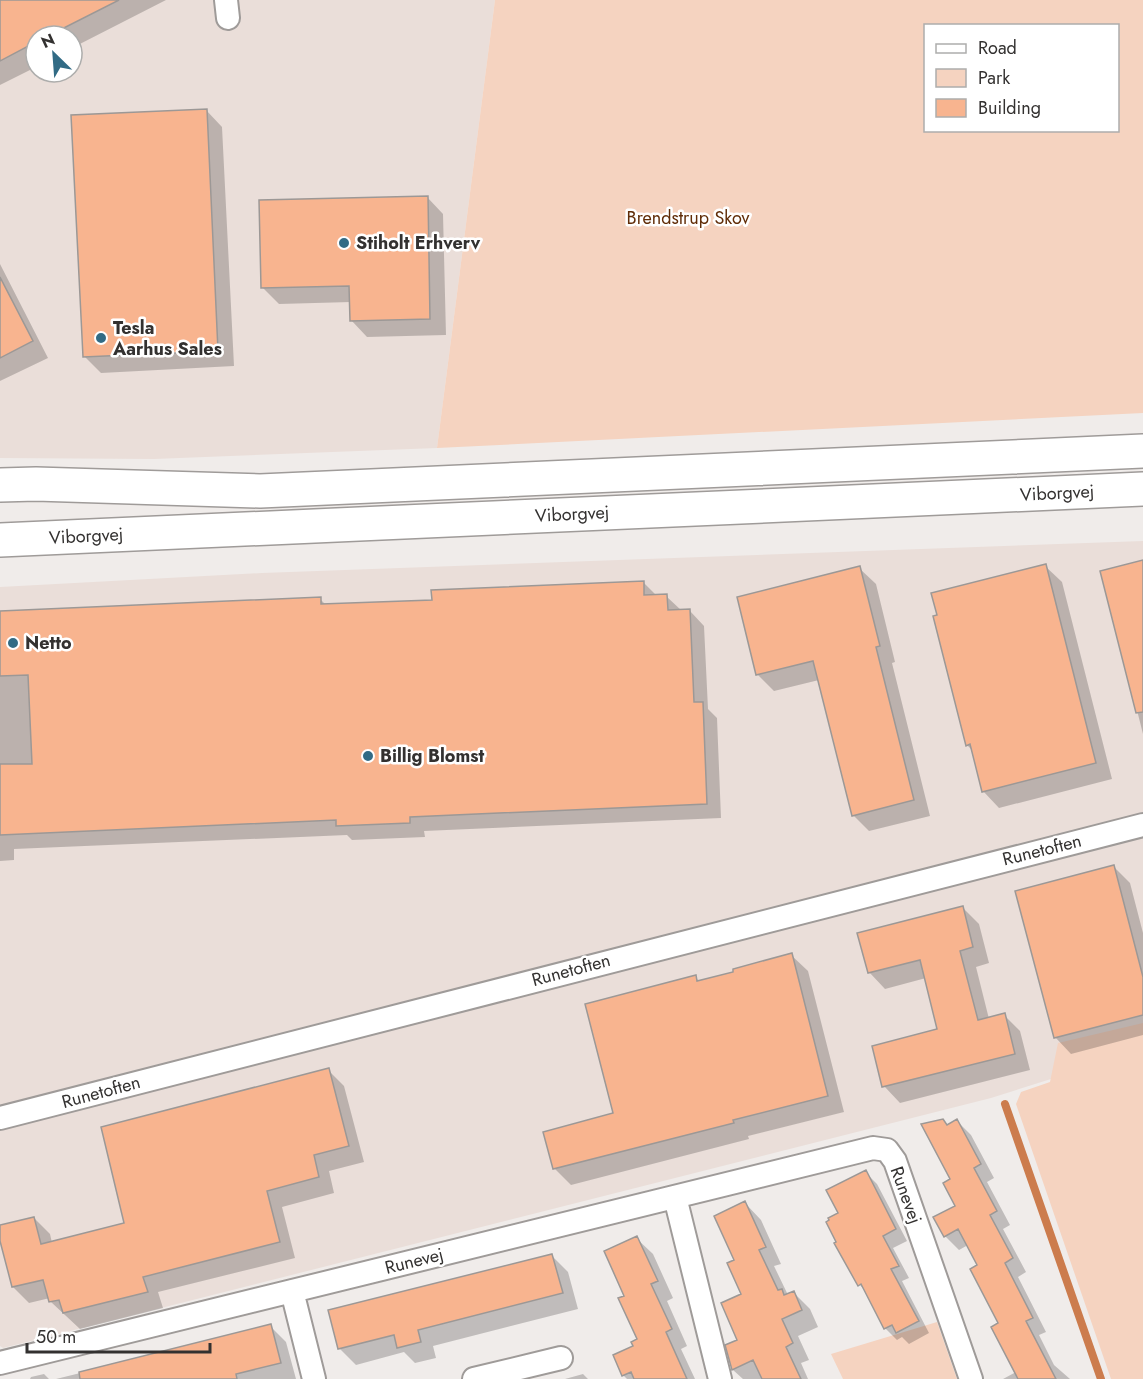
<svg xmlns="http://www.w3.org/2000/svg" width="1143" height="1379" font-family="Jost,sans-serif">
  <rect width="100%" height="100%" fill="#f0ecea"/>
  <path fill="#eaded9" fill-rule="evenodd" d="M0 0H495L437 448 154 459 0 458ZM36 36H72V72H36Z
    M1143 541V1050L991 1098 3 1348 0 1346V587L262 573Z"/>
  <path fill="#f5d3c0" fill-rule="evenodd" d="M495 0H1143V413L437 448ZM926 26H1118V130H926Z
    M1143 1023V1379H1111L1016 1104 1021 1092 1050 1082 1058 1043Z
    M937 1322 957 1379H843L831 1354Z"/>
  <path fill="#0003" d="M0 0H166L72 48V36H36V67L0 85Z
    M206 110 222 127 234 366 101 373 85 357Z
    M427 197 443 214 446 335 367 337 351 320V302L279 304 263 288Z
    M0 264 48 358 0 381Z
    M1143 562V734L1102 572Z
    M1045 566 1062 582 1112 779 999 808 983 791 973 751 967 745Z
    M859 568 876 584 895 662 892 663 930 816 869 831 853 815 819 680 774 691 758 675 739 598Z
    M643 582 657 596H666L682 611H690L704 626 708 709 717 718 721 818 424 831 425 837 352 840 347 835 14 849V860L0 861V613L320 599 327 606 433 601Z
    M1114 867 1130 883 1143 933V1035L1071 1054 1055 1037Z
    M963 908 979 924 989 963 976 967 989 1019 1004 1015 1020 1031 1030 1070 900 1103 884 1086 939 1030 926 978 885 989 869 972Z
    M791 955 808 971 844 1112 748 1136 749 1139 571 1185 554 1168 615 1114 695 977 700 982Z
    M328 1070 344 1086 364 1162 329 1171 334 1193 282 1207 295 1258 158 1292 163 1308 80 1329 51 1302 50 1298 29 1303 13 1287 0 1234V1227L34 1218 50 1234 52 1243 126 1224Z
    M943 1120 948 1126 957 1121 971 1135 994 1178 987 1182 1010 1225 1003 1229 1026 1272 1018 1277 1046 1332 1039 1335 1054 1365 1070 1379H1003L1016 1372 979 1266 968 1245 959 1250 945 1236 957 1207Z
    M865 1172 877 1184 907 1241 893 1248 909 1278 902 1281 929 1333 909 1344 902 1337 897 1340 885 1328 866 1292 860 1285 836 1244 838 1242 840 1213Z
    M745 1203 761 1220 781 1264 774 1266 788 1295 793 1292 810 1309 818 1327 798 1336 809 1360 801 1363 808 1379H743L733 1370 727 1346 739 1341 743 1294 736 1261Z
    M636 1238 653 1254 673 1298 667 1301 687 1346 681 1349 695 1379H627L623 1375 639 1340 626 1296Z
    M552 1256 568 1272 578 1309 433 1346 436 1358 415 1363 404 1352 356 1365 339 1348Z
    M270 1326 286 1342 296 1379H56Z
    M44 1374 49 1379H30L31 1377Z
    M583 1374 588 1379H565Z"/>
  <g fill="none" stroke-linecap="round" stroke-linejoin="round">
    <path stroke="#cc7c4d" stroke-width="8" d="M1005 1104 1101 1379"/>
  </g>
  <path fill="#f8b48f" stroke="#9c9896" stroke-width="1.5" d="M0 0H119L48 36H36V42L0 61Z
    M207 109 218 351 83 357 71 115Z
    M428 196 430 319 350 321 349 286 261 288 259 200Z
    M0 277 33 341 0 358Z
    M1143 560V712L1136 713 1100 571Z
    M1046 564 1096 763 982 792 970 744 966 746 933 616 937 615 931 593Z
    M860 566 880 646 876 647 914 800 852 816 813 661 756 675 737 597Z
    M644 581V595L667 594 668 610 690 609 694 702H703L707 804 410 817V823L336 826V820L0 835V764H32L28 675 0 676V611L321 597V604L432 600 431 590Z
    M1114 865 1143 977V1015L1054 1038 1015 891Z
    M963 906 973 947 960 951 978 1020 1005 1013 1015 1054 882 1087 872 1046 937 1029 920 960 868 973 857 933Z
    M792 953 828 1096 733 1120 734 1123 553 1169 543 1132 613 1113 585 1004 696 975 697 981 733 972V969Z
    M329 1068 349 1146 314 1155 319 1177 267 1191 280 1242 143 1277 148 1292 63 1313 59 1300 49 1302 43 1280 12 1287 0 1241V1225L34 1217 41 1244 124 1223 101 1127Z
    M943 1119 947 1125 957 1119 981 1164 974 1168 997 1211 990 1215 1013 1258 1005 1263 1033 1318 1026 1321 1056 1379H1018L991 1327 998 1323 970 1269 977 1265 958 1229 944 1237 933 1217 955 1206 943 1183 950 1179 921 1124Z
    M866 1170 896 1229 883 1236 899 1266 891 1269 919 1321 896 1333 892 1325 884 1329 861 1284 858 1286 834 1243 836 1242 826 1222 829 1220 828 1218 838 1213 826 1190Z
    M745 1201 766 1247 759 1250 778 1290 782 1289 784 1295 794 1291 802 1310 782 1319 793 1343 786 1347 801 1379H762L753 1360 732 1370 725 1345 737 1340 721 1303 741 1294 727 1263 734 1260 714 1216Z
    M637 1236 658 1281 651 1284 672 1329 666 1332 687 1379H634L631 1372 622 1376 613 1355 633 1346 631 1342 637 1339 618 1298 624 1296 604 1251Z
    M552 1254 563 1293 418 1330 421 1342 397 1348 394 1335 338 1349 328 1310Z
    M271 1324 281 1363 236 1374 237 1379H80L79 1372Z"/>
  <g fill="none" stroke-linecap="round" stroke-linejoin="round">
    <g stroke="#9f9b99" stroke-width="26">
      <path id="street" d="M226 0 228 18
        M0 1118 1143 825
        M675 1197 720 1379
        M292 1291 314 1379
        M0 1363 873 1148 887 1150 895 1161 971 1379
        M474 1379 561 1358"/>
    </g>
    <g stroke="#9f9b99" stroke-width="36">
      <path id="primary" d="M0 485 36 484 260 491 1143 451
        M0 540 1143 489"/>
    </g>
    <use href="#street" stroke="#fff" stroke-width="22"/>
    <use href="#primary" stroke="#fff" stroke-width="33"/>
  </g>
  <g fill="#326b85" stroke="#fff" stroke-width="2">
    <circle cx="344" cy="243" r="6"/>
    <circle cx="101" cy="338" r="6"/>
    <circle cx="13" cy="643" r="6"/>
    <circle cx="368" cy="756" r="6"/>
  </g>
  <g text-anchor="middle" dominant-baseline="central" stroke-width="5" stroke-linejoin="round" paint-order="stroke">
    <g font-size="18" fill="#602c07" stroke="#fff">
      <text x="688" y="218">Brendstrup Skov</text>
    </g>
    <g font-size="18" font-weight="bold" fill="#333130" stroke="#fff" text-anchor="start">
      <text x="356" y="243">Stiholt Erhverv</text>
      <text x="113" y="328">Tesla<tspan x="113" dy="21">Aarhus Sales</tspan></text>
      <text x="25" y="643">Netto</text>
      <text x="380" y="756">Billig Blomst</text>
    </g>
    <g font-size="18" fill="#333130" stroke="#fff">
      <text transform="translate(1057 493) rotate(-3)">Viborgvej</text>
      <text transform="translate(572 514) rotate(-3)">Viborgvej</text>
      <text transform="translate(86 536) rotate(-3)">Viborgvej</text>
      <text transform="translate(1042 850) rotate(-14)">Runetoften</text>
      <text transform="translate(571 970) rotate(-15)">Runetoften</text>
      <text transform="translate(101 1092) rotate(-15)">Runetoften</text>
      <text transform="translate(906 1195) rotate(70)">Runevej</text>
      <text transform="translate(414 1261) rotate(-14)">Runevej</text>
    </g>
  </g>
  <rect x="924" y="24" width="195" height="108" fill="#ffffff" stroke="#adadac" stroke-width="1.5"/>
  <rect x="936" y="44" width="30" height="9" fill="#ffffff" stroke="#adadac" stroke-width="1.5"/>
  <text x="978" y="54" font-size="18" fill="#333130">Road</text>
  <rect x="936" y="69" width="30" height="18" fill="#f5d3c0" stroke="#adadac" stroke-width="1.5"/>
  <text x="978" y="84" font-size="18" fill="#333130">Park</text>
  <rect x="936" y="99" width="30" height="18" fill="#f8b48f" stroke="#adadac" stroke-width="1.5"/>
  <text x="978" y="114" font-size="18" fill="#333130">Building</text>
  <g transform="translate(54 54) rotate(335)"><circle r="28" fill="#ffffff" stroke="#adadac" stroke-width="1.5"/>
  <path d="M0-4.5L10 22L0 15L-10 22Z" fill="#326b85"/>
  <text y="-9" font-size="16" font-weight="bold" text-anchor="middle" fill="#333130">N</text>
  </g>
  <path d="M27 1343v9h183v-9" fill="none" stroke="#333130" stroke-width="3"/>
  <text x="36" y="1343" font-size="18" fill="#333130" stroke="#ffffff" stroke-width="4.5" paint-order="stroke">50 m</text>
</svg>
